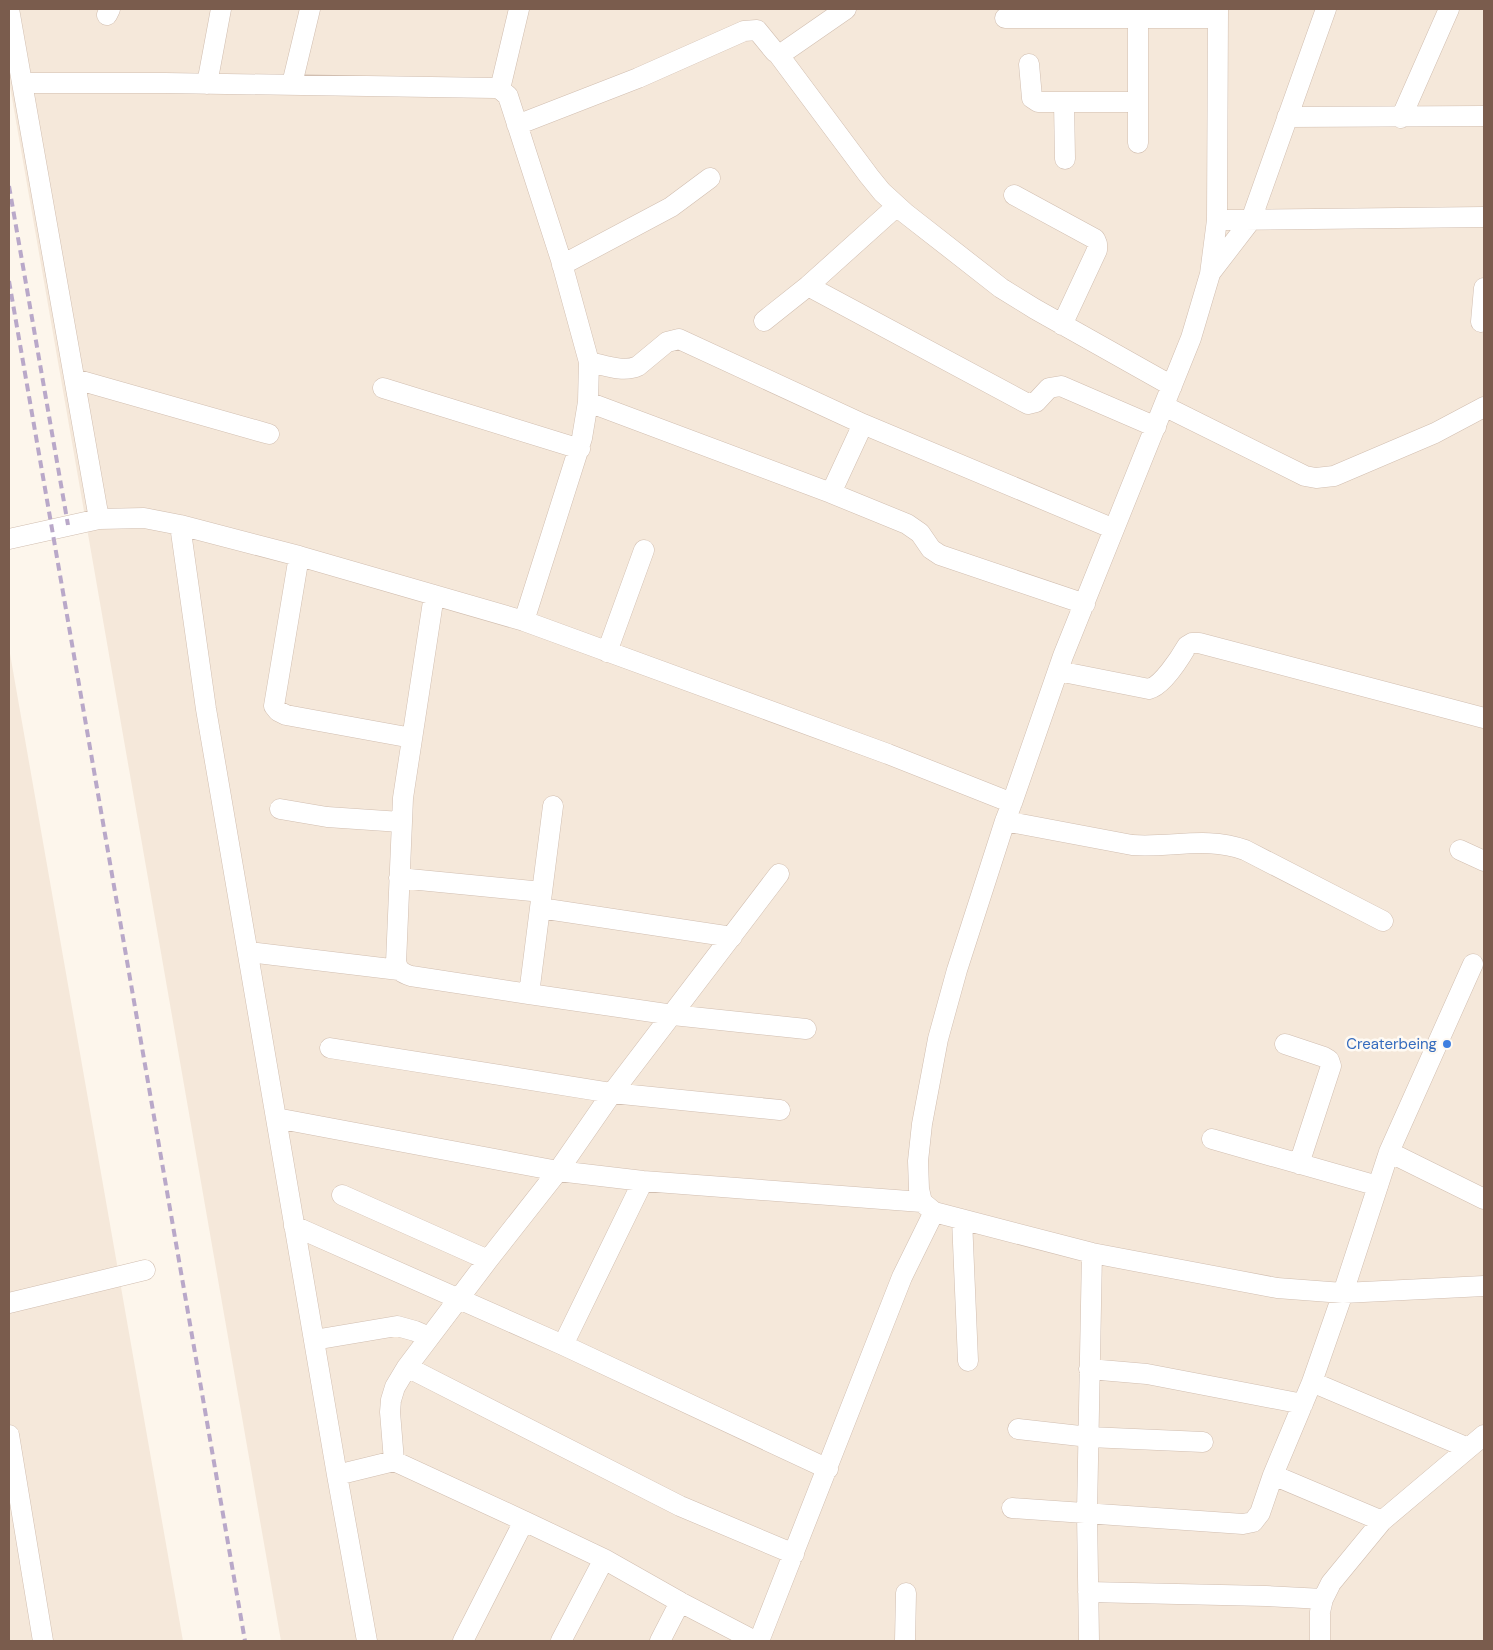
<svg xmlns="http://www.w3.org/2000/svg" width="1493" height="1650" font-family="'DM Sans',sans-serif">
  <rect width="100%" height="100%" fill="#fdf6ec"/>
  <path fill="#f5e8da" d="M9 9H1484V1641H281L9 81Z
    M9 648 183 1641H9Z"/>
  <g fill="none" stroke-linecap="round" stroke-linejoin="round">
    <g stroke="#d1beb0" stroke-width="21">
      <path id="minor" d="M9 9 99 519
        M1218 9 1217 220 1210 274 1191 338 1063 656 1012 803 1005 821 957 970 938 1039 922 1124 918 1161 919 1189 922 1202 934 1212 1092 1253 1277 1288 1343 1293 1484 1286
        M107 15 110 9
        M1005 18H1218
        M1138 18V143
        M778 54 869 176 882 192 905 213 1001 288 1035 309 1172 386
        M1029 64 1032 98 1038 102H1138
        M23 83H165L495 88 500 89 508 96 561 260 589 362 588 402 582 438 524 621
        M207 84 221 9
        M292 84 310 9
        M500 89 519 9
        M1064 102 1065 159
        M1287 117 1484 116
        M1401 118 1449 9
        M517 125 638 78 744 31 757 30 775 52 781 54 846 9
        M1014 195 1095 239 1097 244V250L1062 325
        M1217 220 1484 217
        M562 265 671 207 710 178
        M1211 272 1251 220 1326 9
        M808 286 1028 404 1036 402 1049 388 1061 386 1156 427
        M764 321 808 286 897 206
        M1481 322 1484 288
        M589 362C604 365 623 373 638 366L667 342 679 339 863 424 1114 529
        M75 379 269 434
        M383 388 580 449
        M588 402 831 493 907 524 920 533 931 549 940 555 1085 604
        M1164 406 1305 476 1316 478 1334 476 1435 433 1484 407
        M831 493 863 424
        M180 525 206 709 337 1475 367 1641
        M9 539 99 519 144 518 180 525 299 556 524 621 888 754 1012 803
        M299 556 274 706 278 711 286 715 412 738
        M434 595 403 798 396 963C399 971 402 973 411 976L529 994
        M607 652 644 550
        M1058 671 1149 689C1162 686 1180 658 1187 646L1192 643H1199L1484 718
        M553 806 529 994 673 1015 806 1029
        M280 809 327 817 401 822
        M1005 821 1132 845C1172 848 1206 836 1245 850L1383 921
        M1460 850 1484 861
        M399 878 542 892
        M540 908 732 937
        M249 952 399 970
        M1285 1044 1324 1057 1329 1060 1331 1066 1299 1164
        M330 1048 612 1093 780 1110
        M276 1118 558 1171 643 1181 922 1202
        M1212 1139 1378 1186
        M1389 1152 1484 1199
        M342 1195 488 1260
        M962 1219 968 1361
        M294 1226 563 1345 828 1469
        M9 1303 145 1270
        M314 1340 397 1326 415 1331 429 1337
        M563 1345 643 1181
        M407 1367 680 1506 794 1554
        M1089 1369 1147 1374 1303 1404
        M1312 1382 1468 1448
        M1018 1429 1089 1437 1203 1442
        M9 1435 43 1641
        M394 1461 524 1521 463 1641
        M337 1475 394 1461 390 1412 391 1400 395 1387 407 1367 488 1260 558 1171 612 1093 779 874
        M1273 1475 1382 1521
        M1012 1508 1243 1524 1253 1522 1260 1513 1273 1475 1312 1382 1343 1293 1389 1152 1473 964
        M524 1521 604 1559 680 1602 660 1641
        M1088 1592 1266 1596 1323 1599
        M680 1602 755 1641
        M561 1641 604 1559
        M759 1641 902 1277 934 1212
        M905 1641 906 1593
        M1089 1641 1087 1513 1092 1253
        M1320 1641V1612L1323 1599 1331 1583 1382 1521 1484 1435"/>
    </g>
    <use href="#minor" stroke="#fff" stroke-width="20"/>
    <path stroke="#b9a8c9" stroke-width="4" stroke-dasharray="8 5" stroke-linecap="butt" d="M9 186 68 525
      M9 281 245 1641"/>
  </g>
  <circle fill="#3f7fe0" stroke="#fffaf3" stroke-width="2" cx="1447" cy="1044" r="5"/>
  <g text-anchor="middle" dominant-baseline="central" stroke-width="5" stroke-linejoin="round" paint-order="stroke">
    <g font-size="15" fill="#366cbe" stroke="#fffaf3" text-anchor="end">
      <text x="1437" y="1044">Createrbeing</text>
    </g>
  </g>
  <rect width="1493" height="1650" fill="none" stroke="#7a5c4d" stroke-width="20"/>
</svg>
